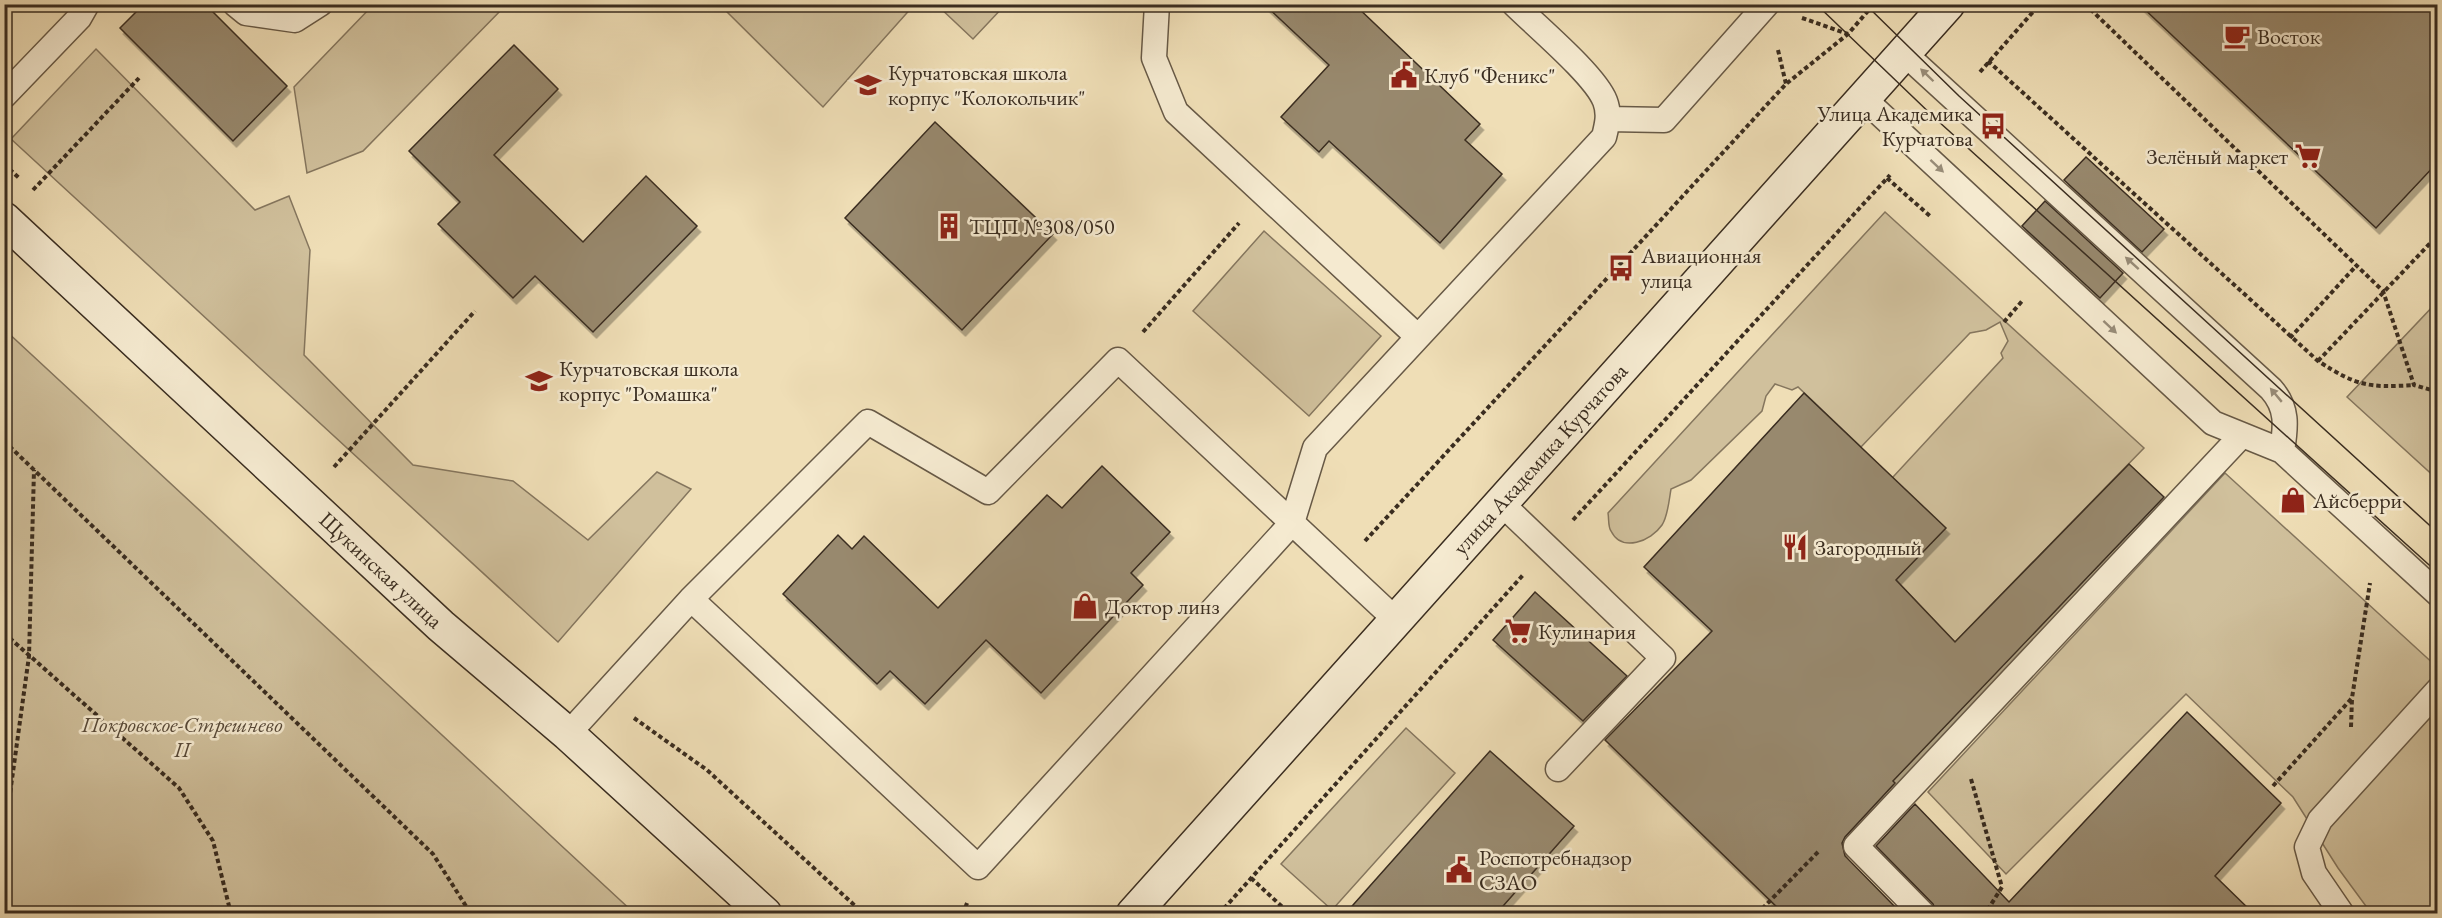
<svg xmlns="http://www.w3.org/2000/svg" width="2442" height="918" font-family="'EB Garamond',serif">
  <defs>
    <filter id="shadow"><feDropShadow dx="3.5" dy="6" stdDeviation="0" flood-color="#0004"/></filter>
  </defs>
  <rect width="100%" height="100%" fill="#efdeb6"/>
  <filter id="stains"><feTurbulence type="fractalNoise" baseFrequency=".00333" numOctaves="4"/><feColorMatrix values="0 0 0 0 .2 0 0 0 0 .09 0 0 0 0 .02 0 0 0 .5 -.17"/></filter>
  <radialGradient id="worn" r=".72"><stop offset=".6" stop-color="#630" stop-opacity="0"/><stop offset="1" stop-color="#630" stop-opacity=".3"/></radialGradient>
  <path fill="#d0c09c" stroke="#85765e" stroke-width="1.5" d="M373 5H506L363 151 307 173 294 87Z
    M720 5H914L823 107Z
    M937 5H1005L973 39Z
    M96 49 255 210 289 196 310 250 304 355 413 465 513 481 588 540 657 472 691 489 558 642 11 139Z
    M1885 212 2144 448 1955 642 1896 580 1893 477 2003 358 2001 353 2008 341 2000 322 1986 330 1970 333 1861 447 1798 387 1792 390 1775 384 1766 396 1762 411 1691 480 1671 489C1669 500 1668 516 1662 525 1651 541 1622 553 1611 531 1608 527 1609 519 1608 513Z
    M1264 231 1381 336 1309 416 1193 311Z
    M2437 302V479L2347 397Z
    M4 330H5L634 913H5Z
    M2225 473 2437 667V913H2371L2338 868 2293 797 2186 694 2006 874 1928 792Z
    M1406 728 1455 773 1332 910 1281 864Z"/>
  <path fill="#98896e" stroke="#3a2d20" stroke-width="1.5" filter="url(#shadow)" d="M144 4H205L287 86 233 141 120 28Z
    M1264 4H1354L1480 124 1465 140 1502 174 1440 243 1329 141 1319 152 1281 117 1329 65Z
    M2139 4H2438V162L2376 228Z
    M514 45 558 89 494 155 583 242 646 176 697 226 593 332 535 276 513 298 438 224 460 202 409 151Z
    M935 122 1053 234 962 330 845 218Z
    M2086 157 2164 229 2142 252 2064 180Z
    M2045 201 2123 273 2100 298 2022 226Z
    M1804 393 1946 528 1896 580 1955 642 2129 464 2164 497 1893 781 1895 783 1845 837 1842 843 1845 856 1902 914H1784L1605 740 1712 631 1644 567Z
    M1102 466 1170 532 1131 573 1143 585 1041 693 986 640 925 704 890 671 877 684 783 594 838 535 852 549 864 536 938 608 1047 495 1062 508Z
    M1535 592 1627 676 1583 721 1493 640Z
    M2187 712 2281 803 2215 876 2254 914H1937L1933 904 1876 846 1915 804 2009 902Z
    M1490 751 1574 826 1496 914H1345Z"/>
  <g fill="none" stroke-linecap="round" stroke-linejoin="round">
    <g stroke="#675946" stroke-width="27">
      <path id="service" d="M235 4 246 13 295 20 320 4
        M1157 4 1154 58 1176 112 1418 337
        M1904 53 2271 389C2288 408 2286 426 2282 451
        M4 96 79 18 87 4
        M1863 98 2213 423 2282 451 2438 594
        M1608 119 1664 120 1767 4
        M1501 503 1663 658 1558 769
        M691 599 978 867 1292 523 1315 448 1604 137C1607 125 1610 114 1605 101 1595 75 1536 26 1514 4
        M568 734 691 599 868 422 988 492 1118 360 1396 620
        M1923 914 1856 846 2242 435
        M2342 914 2314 873 2307 847 2320 820 2438 690"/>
    </g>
    <g stroke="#3a2d20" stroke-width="36">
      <path id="secondary" d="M4 219 441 626 568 734 765 914
        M1133 914 1948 4"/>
    </g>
    <path stroke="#3a2d20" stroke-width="4" stroke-dasharray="4.5 3" stroke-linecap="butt" d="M2085 4 2383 291 2414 385 2438 392
      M1802 18 1848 34
      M1778 50 1786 84
      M1988 61 2318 361C2357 386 2368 388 2414 385
      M1980 72 2040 4
      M4 164 19 178
      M1887 178 1931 217
      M33 190 139 78
      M2004 322 2023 300
      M1143 332 1239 223
      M2290 338 2356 266
      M2318 361 2438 235
      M4 441 433 854 471 914
      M334 467 475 311
      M1573 520 1890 175
      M1365 541 1786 84 1848 34 1874 4
      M2431 632 2438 638
      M4 633 179 788 213 841 231 914
      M634 718 707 770 864 914
      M2351 727 2352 699
      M1971 779 2002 887 1985 914
      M2273 786 2352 698 2370 583
      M4 837 29 656 34 470
      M1251 878 1290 914
      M963 914 967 903
      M1219 914 1523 575
      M1757 914 1820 850"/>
    <use href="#service" stroke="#f5ead0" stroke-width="24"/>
    <use href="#secondary" stroke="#f5ead0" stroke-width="33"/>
    <path stroke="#3a2d20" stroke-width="1.5" d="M1816 4 1938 121 2438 573
      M1865 4 1959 96 2438 533"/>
  </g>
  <defs><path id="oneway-solid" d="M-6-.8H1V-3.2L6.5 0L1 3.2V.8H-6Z" transform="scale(1.5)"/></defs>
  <g fill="#988c78">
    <use href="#oneway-solid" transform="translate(1927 75) rotate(-136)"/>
    <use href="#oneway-solid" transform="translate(1937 166) rotate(43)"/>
    <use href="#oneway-solid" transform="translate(2132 263) rotate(-138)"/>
    <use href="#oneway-solid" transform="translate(2110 327) rotate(43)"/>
    <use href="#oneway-solid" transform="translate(2276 395) rotate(-130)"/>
  </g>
  <defs>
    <g id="cafe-bare" transform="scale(2.07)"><path d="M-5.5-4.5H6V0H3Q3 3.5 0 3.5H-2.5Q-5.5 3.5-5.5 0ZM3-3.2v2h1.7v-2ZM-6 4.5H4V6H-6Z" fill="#8f2418" stroke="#f5ead0" stroke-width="2.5" paint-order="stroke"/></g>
    <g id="civic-bare" transform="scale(2.07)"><path d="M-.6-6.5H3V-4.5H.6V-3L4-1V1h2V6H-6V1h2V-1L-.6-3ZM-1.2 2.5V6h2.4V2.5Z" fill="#8f2418" stroke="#f5ead0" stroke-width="2.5" paint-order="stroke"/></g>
    <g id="school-bare" transform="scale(2.07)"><path d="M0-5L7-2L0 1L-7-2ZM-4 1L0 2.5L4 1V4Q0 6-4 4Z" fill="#8f2418" stroke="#f5ead0" stroke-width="2.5" paint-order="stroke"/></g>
    <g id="bus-bare" transform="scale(2.07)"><path d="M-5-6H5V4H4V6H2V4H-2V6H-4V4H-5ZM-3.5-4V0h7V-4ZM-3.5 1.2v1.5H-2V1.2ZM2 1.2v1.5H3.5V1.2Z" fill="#8f2418" stroke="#f5ead0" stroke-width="2.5" paint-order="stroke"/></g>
    <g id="supermarket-bare" transform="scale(2.07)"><path d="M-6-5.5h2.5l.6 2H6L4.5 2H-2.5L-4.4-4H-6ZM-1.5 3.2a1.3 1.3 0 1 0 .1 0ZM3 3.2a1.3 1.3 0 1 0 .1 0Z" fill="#8f2418" stroke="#f5ead0" stroke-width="2.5" paint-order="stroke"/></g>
    <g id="building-bare" transform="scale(2.07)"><path d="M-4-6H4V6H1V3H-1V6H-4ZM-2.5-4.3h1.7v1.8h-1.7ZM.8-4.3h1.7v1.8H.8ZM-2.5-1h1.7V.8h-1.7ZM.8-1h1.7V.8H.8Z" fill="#8f2418" stroke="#f5ead0" stroke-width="2.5" paint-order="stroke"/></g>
    <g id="shop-bare" transform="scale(2.07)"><path d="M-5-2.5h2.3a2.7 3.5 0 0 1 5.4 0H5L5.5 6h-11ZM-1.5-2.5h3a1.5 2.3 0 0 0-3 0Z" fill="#8f2418" stroke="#f5ead0" stroke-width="2.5" paint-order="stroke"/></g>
    <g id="restaurant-bare" transform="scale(2.07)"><path d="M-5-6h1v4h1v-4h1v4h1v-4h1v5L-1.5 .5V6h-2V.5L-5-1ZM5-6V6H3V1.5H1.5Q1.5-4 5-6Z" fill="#8f2418" stroke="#f5ead0" stroke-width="2.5" paint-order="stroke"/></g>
  </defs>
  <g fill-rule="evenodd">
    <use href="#cafe-bare" x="2237" y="36"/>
    <use href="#civic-bare" x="1404" y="75"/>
    <use href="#school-bare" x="868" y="85"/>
    <use href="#bus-bare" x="1993" y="126"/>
    <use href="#supermarket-bare" x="2308" y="156"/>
    <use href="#building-bare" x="949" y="226"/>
    <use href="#bus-bare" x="1621" y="268"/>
    <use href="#school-bare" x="539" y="381"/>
    <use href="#shop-bare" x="2293" y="500"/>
    <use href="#restaurant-bare" x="1795" y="547"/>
    <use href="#shop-bare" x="1085" y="606"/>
    <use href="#supermarket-bare" x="1518" y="631"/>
    <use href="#civic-bare" x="1459" y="870"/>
  </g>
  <g text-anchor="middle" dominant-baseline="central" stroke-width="5" stroke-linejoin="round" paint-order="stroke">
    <g font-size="22" fill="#3a2d20" stroke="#f5ead0" text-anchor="start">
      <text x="2257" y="36">Восток</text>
      <text x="888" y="72">Курчатовская школа<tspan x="888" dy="25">корпус "Колокольчик"</tspan></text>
      <text x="1424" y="75">Клуб "Феникс"</text>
      <text x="1973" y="113" text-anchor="end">Улица Академика<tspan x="1973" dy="25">Курчатова</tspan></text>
      <text x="2288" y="156" text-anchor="end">Зелёный маркет</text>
      <text x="969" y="226">ТЦП №308/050</text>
      <text x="1641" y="255">Авиационная<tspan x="1641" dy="25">улица</tspan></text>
      <text x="559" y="368">Курчатовская школа<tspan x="559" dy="25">корпус "Ромашка"</tspan></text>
      <text x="2313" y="500">Айсберри</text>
      <text x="1815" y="547">Загородный</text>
      <text x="1105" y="606">Доктор линз</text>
      <text x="1538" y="631">Кулинария</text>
      <text x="1479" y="857">Роспотребнадзор<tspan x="1479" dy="25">СЗАО</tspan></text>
    </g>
    <g font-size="22" fill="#3a2d20" stroke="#f5ead0">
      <text transform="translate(1540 459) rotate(-48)">улица Академика Курчатова</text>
      <text transform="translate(381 570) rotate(43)">Щукинская улица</text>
    </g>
    <g font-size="22" font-style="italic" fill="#584a39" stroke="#f5ead0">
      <text x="182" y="724">Покровское-Стрешнево<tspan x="182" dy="25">II</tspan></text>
    </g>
  </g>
  <rect width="2442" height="918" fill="none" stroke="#efdeb6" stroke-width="24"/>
  <rect x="6" y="6" width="2430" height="906" fill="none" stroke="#3a2d20" stroke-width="3"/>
  <rect x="12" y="12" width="2418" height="894" fill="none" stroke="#3a2d20" stroke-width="1.5"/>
  <rect width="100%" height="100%" filter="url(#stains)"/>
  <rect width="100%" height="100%" fill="url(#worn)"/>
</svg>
